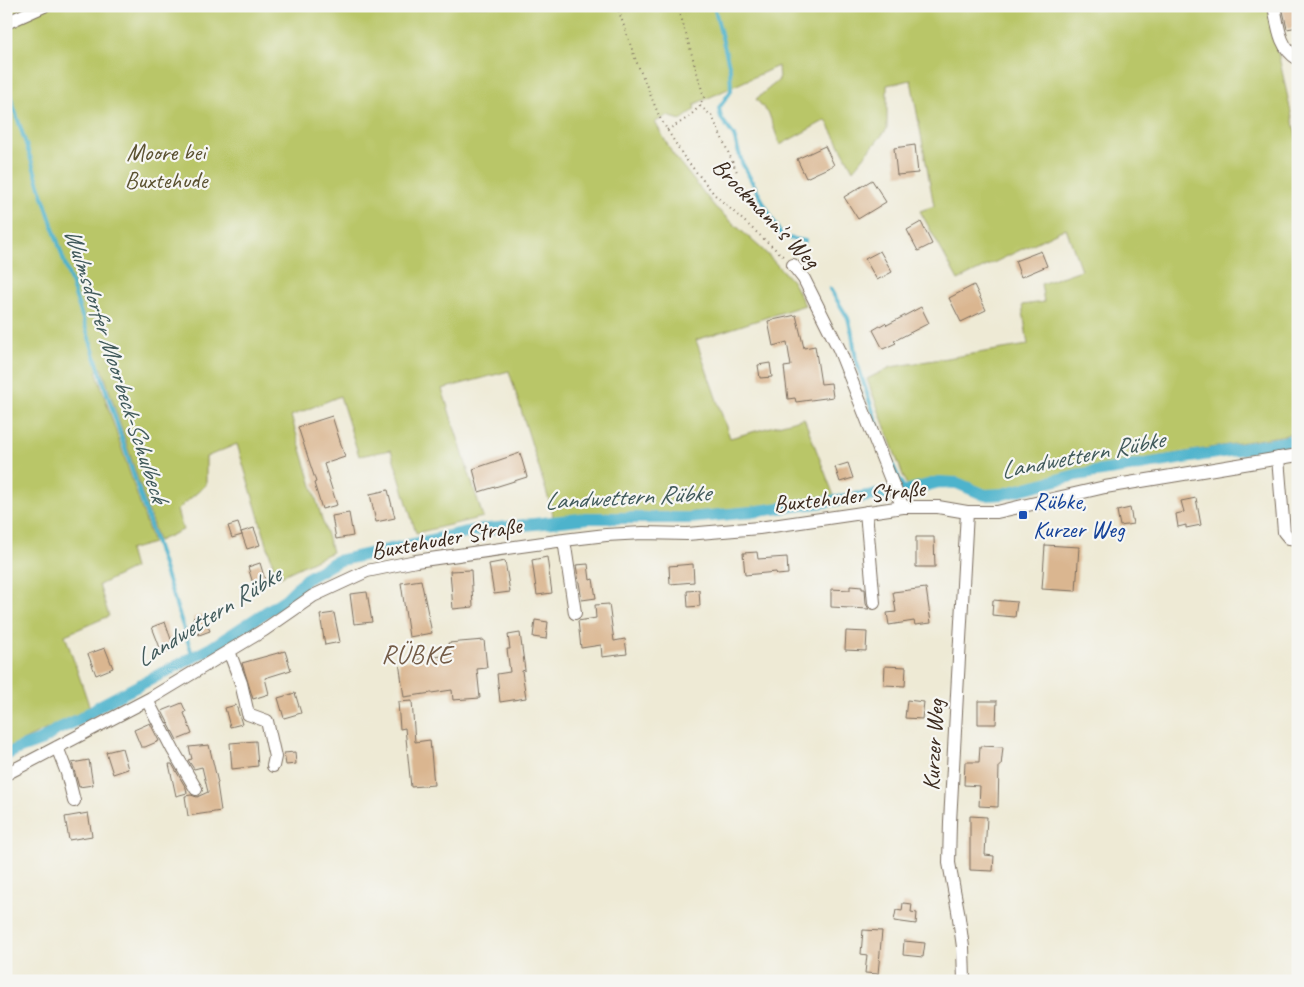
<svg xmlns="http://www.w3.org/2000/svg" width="1304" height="987" font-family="Caveat,sans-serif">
  <rect width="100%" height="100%" fill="#f6f6f2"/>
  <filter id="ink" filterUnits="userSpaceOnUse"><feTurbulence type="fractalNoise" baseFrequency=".02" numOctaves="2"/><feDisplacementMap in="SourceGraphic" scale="10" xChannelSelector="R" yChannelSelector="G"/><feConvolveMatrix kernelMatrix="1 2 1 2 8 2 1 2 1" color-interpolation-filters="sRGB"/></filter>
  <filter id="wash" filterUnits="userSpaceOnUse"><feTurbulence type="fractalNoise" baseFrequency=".0096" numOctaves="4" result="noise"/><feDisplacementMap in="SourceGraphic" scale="20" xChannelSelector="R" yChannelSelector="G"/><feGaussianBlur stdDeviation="1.12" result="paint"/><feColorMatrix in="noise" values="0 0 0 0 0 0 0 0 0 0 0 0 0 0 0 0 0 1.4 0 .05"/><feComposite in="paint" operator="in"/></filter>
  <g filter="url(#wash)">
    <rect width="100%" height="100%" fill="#eeead5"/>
    <path fill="#b9c668" stroke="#7a7843" d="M6 6H1268L1298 145V433L1080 470 1002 491 986 493 960 480 941 478 907 486 867 379 891 367 1028 345 1022 305 1044 302 1041 284 1081 270 1066 228 958 280 920 211 934 206 911 80 887 85V129L853 170 826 120 780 145 769 114 756 99 779 80 778 66 695 104 694 110 681 120 667 116 655 122 672 153 715 207 764 251 792 281 805 305 696 340 730 438 804 418 834 496 750 507 672 514 553 517 552 510 509 371 442 389 483 517 416 533 391 450 359 456 340 396 291 416 332 552 277 578 237 444 206 457V485L177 510 183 530 158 541 102 368 96 371 153 543 129 550 134 568 99 585 109 616 65 635 90 708 6 749Z"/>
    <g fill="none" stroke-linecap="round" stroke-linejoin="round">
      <path stroke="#4db3cc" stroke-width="4" d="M714 6 730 69 731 91 719 108 721 118 734 136 742 163 782 237 805 241
        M6 83 193 657
        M830 289 848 318 852 333 856 360 886 451 905 491"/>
      <path stroke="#4db3cc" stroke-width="12" d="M6 755 17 749 42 740 56 730 80 719 101 705 211 648 286 599 306 579 337 561 471 531 588 518H689L751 512 905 491 939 482 957 483 985 495 1003 494 1076 475 1298 440"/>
    </g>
    <g id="blocks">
      <path fill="#dab690" d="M1282 6H1296L1298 27 1287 29Z
        M915 145 918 173 897 175 894 148Z
        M825 146 834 165 806 178 797 159Z
        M872 180 886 202 858 219 844 197Z
        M921 222 932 244 918 251 907 230Z
        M880 251 892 272 877 280 865 259Z
        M1041 251 1047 266 1021 277 1015 261Z
        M974 285 986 310 961 322 949 298Z
        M921 307 929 323 894 341 896 343 883 349 873 330 885 323 887 325Z
        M796 315 804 348 815 346 821 384 831 383 833 397 796 402 795 398 788 399 784 367 791 366 787 342 773 346 768 321Z
        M770 363 772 377 760 378 758 365Z
        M332 416 345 457 324 464 337 505 322 509 314 483 316 482 298 427Z
        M520 453 527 477 479 492 473 469Z
        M848 463 853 478 840 482 835 467Z
        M388 490 395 518 376 522 370 494Z
        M1196 498 1201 525 1186 528V525L1178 527 1176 514 1184 512 1181 501Z
        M1130 508 1133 524 1120 526 1117 511Z
        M349 513 353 536 336 539 332 516Z
        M238 523 242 535 232 538 228 526Z
        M254 528 260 545 247 549 241 532Z
        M916 537H934L935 567H916Z
        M1045 545 1079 547 1076 591 1042 589Z
        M757 552 758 559 787 557 788 574 777 575 776 572 745 575 743 553Z
        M547 557 552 593 537 595 532 560Z
        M505 561 510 592 494 594 489 564Z
        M260 563 266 583 254 587 248 567Z
        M588 564 590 580 593 579 596 598 582 600 576 565Z
        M693 564 694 582 670 584 669 566Z
        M471 570 473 607 453 609 450 571Z
        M421 580 432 633 409 637 401 583Z
        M850 586 862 587V589H865L866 604 869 609 831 607V589L850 590Z
        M926 588 931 623 915 625 914 621 889 625 887 613 896 612 893 592Z
        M699 590 700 606 688 607 687 591Z
        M367 592 372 622 354 624 350 594Z
        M993 600 1017 602 1015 617 992 615Z
        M609 604 614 641 625 639 627 654 602 657 601 645 581 648 578 621 596 618 595 605Z
        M334 613 340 642 325 645 320 615Z
        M203 614 210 631 199 635 193 618Z
        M535 620 548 622 546 639 533 637Z
        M165 622 174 648 162 653 152 627Z
        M846 631 867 632 866 651 845 650Z
        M520 633 525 670 522 671 526 698 500 702 497 674 510 672 507 649H510L508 635Z
        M484 640 487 668 477 669 480 698 453 700 452 690 404 697 399 662 449 655 448 643Z
        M105 648 113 668 96 675 88 654Z
        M285 651 291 670 265 678 269 694 253 699 242 663Z
        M885 666 906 667 905 686 884 685Z
        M295 693 301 713 284 718 278 698Z
        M907 700 924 702 922 719 905 718Z
        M412 701 415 742 430 740 434 785 411 787 405 728 400 729 398 702Z
        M978 701H997L996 724H978Z
        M182 703 186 712 184 713 192 734 177 740 162 711Z
        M236 705 242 724 230 727 225 708Z
        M150 723 159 741 145 747H141L134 730Z
        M256 741 258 766 232 769 230 743Z
        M209 745 218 783 217 784 221 811 188 816 185 796 191 795 197 797 208 792 202 767 194 769 188 760 192 759 189 747Z
        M980 746 1003 747 1001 766H999L998 807 979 806 980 786 964 785 965 762H979Z
        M122 748 128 769 113 774 106 752Z
        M295 752 296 764 286 765 284 753Z
        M89 760 93 785 79 787 72 763Z
        M169 764H172L186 788 187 793 176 796Z
        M88 813 92 836 69 840 65 817Z
        M970 816 987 817 985 855 994 856 993 871 970 870Z
        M903 903 912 904 911 912 917 913 916 924 894 921 896 910 902 911Z
        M863 930 882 931 878 974 865 973 867 955 861 954Z
        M904 941 925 943 923 957 903 955Z"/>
    </g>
  </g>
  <g filter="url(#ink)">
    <use href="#blocks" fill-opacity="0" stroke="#7a6d5e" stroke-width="1"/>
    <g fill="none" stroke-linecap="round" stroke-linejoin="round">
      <g stroke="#7a6d5e" stroke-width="14">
        <path id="minor" d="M1274 6C1278 25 1279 48 1298 59
          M6 23 44 6
          M793 265 804 279 839 349 893 485 903 507
          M1278 458 1284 532 1289 538 1298 539
          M866 512 874 603
          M564 540 575 613
          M229 651 241 683 248 714 267 721 275 757 273 766
          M147 700 173 750 196 789
          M57 747 67 773 74 801
          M6 774 151 698 264 630 313 596 367 571 416 561 564 540 606 535 643 533 687 534 759 528 903 507H938L967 512H997L1105 487 1298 455
          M964 981 963 947 958 911 949 863 950 822 967 512"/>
      </g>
      <path stroke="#7a6d5e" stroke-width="2" stroke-dasharray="1 4" stroke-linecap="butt" d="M617 6 635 58 660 118 684 157 715 195 784 257
        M700 106 712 116 737 172
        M667 130C683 121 697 114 704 97L678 6"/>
      <use href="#minor" stroke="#fff" stroke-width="12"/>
    </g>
  </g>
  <rect fill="#1a4fb4" stroke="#f6f6f2" stroke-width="2" x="1018" y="510" width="10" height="10" rx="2.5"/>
  <g text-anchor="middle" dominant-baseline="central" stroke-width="4.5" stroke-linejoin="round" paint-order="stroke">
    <g font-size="24" fill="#5a5130" stroke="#f6f6f2">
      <text x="166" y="152">Moore bei<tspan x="166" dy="28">Buxtehude</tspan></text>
    </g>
    <g font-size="24" fill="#3b2a1e" stroke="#f6f6f2">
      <text transform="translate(766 213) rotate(46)">Brockmann's Weg</text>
      <text transform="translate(849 496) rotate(-6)">Buxtehuder Straße</text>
      <text transform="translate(446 538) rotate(-10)">Buxtehuder Straße</text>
      <text transform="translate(933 745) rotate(-87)">Kurzer Weg</text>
    </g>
    <g font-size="24" fill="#164399" stroke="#f6f6f2" text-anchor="start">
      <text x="1033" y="501">Rübke,<tspan x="1033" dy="28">Kurzer Weg</tspan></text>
    </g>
    <g font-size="25" font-style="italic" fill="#415a5b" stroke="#f6f6f2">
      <text transform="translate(116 365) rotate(72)">Wulmsdorfer Moorbeck-Schulbeck</text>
      <text transform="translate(1082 455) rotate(-11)">Landwettern Rübke</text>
      <text transform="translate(627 497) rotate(-3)">Landwettern Rübke</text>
      <text transform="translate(208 617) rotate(-32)">Landwettern Rübke</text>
    </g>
    <g font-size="26" letter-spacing="1" fill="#735b46" stroke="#f6f6f2">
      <text x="417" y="654">RÜBKE</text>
    </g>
  </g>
  <rect width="1304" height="987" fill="none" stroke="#f6f6f2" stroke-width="25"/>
</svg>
